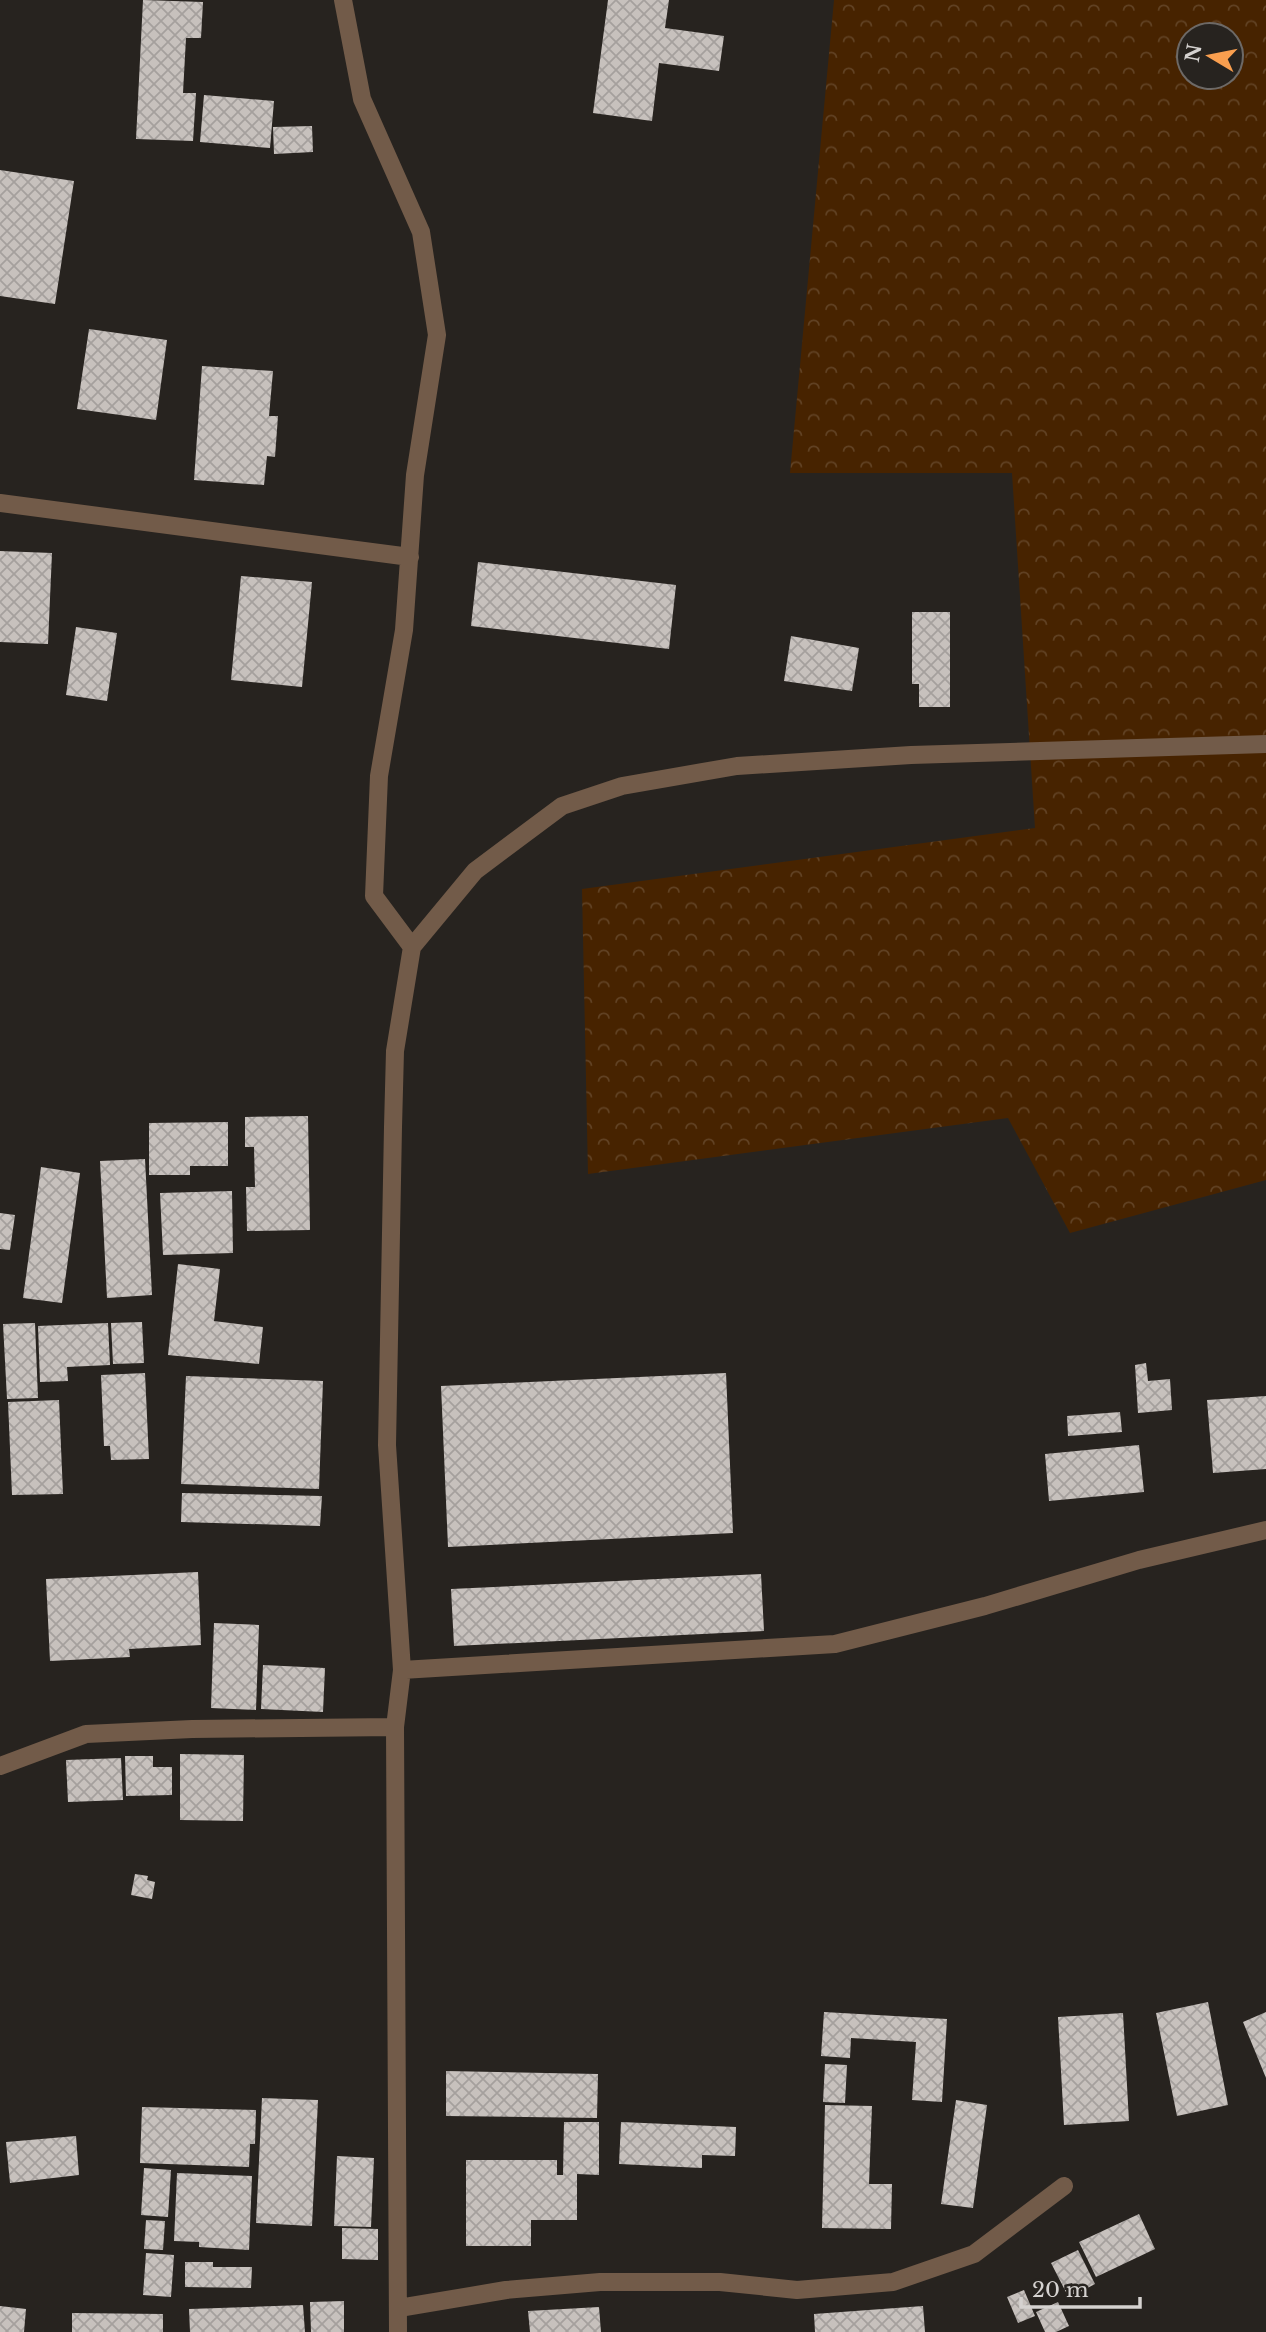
<svg xmlns="http://www.w3.org/2000/svg" width="1266" height="2332" font-family="'Libre Baskerville',serif">
  <defs>
    <pattern id="forest-crowns" width="20" height="18" patternUnits="userSpaceOnUse" patternTransform="scale(1.75)"><rect width="20" height="18" fill="#472300"/><path d="M2 6a3 3 0 1 1 6 0M12 15a3 3 0 1 1 6 0" fill="none" stroke="#614224"/></pattern>
    <pattern id="building-cross-hatch" width="8" height="8" patternUnits="userSpaceOnUse" patternTransform="scale(1.75)"><rect width="8" height="8" fill="#c7c1bd"/><path d="M0 0l8 8M0 8l8-8" fill="none" stroke="#a5a09d"/></pattern>
  </defs>
  <rect width="100%" height="100%" fill="#27231f"/>
  <path fill="url(#forest-crowns)" fill-rule="evenodd" d="M834 0H1266V1180L1070 1233 1008 1118 588 1174 582 889 1035 828 1012 473H790ZM1189 35H1231V77H1189Z"/>
  <path fill="url(#building-cross-hatch)" d="M143 0 203 2 201 38H186L183 93H196L193 141 136 139Z
    M608 0H669L665 28 724 36 719 71 659 63 652 121 593 113Z
    M204 95 274 101 270 148 200 142Z
    M312 126 313 152 274 154 273 127Z
    M0 170 74 181 55 304 0 296Z
    M89 329 167 340 156 420 77 409Z
    M202 366 273 371 269 416H278L275 457 267 456 264 485 194 480Z
    M0 551 52 553 48 644 0 642Z
    M478 562 676 585 669 649 471 626Z
    M241 576 312 582 302 687 231 680Z
    M912 612H950V707H919V684H912Z
    M76 627 117 633 107 701 66 695Z
    M791 636 859 648 852 691 784 681Z
    M308 1116 310 1230 247 1231 246 1187H255L254 1147H245V1117Z
    M228 1122V1166H190V1175H149V1123Z
    M145 1159 152 1295 107 1298 100 1161Z
    M41 1167 80 1173 62 1303 23 1298Z
    M232 1191 233 1253 163 1255 160 1193Z
    M0 1213 15 1215 10 1250 0 1249Z
    M178 1264 220 1269 214 1321 263 1327 259 1364 168 1355Z
    M142 1322 144 1363 113 1364 111 1323Z
    M35 1323 38 1398 7 1399 3 1324Z
    M108 1323 110 1365 67 1367 68 1381 40 1382 38 1326Z
    M1146 1363 1148 1381 1170 1379 1172 1410 1138 1413 1135 1365Z
    M145 1373 149 1459 111 1460 110 1446H104L101 1375Z
    M726 1373 733 1533 448 1547 441 1386Z
    M186 1376 323 1381 319 1489 181 1484Z
    M1266 1396V1469L1213 1473 1207 1400Z
    M59 1400 63 1494 12 1495 8 1402Z
    M1120 1412 1122 1432 1068 1436 1067 1416Z
    M1139 1445 1144 1492 1049 1501 1045 1454Z
    M182 1493 322 1496 320 1526 181 1522Z
    M198 1572 201 1645 129 1649 130 1657 50 1661 46 1579Z
    M761 1574 764 1631 454 1646 451 1589Z
    M214 1623 259 1625 256 1710 211 1708Z
    M263 1665 325 1668 323 1712 261 1709Z
    M180 1754 244 1755 243 1821 180 1820Z
    M125 1756H153V1767H172V1795L126 1796Z
    M121 1758 123 1800 68 1802 66 1760Z
    M135 1874 148 1876 147 1880 155 1882 152 1899 131 1895Z
    M1208 2002 1228 2105 1177 2116 1156 2013Z
    M824 2012 947 2019 942 2102 912 2100 916 2042 851 2038 850 2058 821 2056Z
    M1266 2012V2078L1243 2022Z
    M1123 2013 1129 2121 1064 2125 1058 2017Z
    M825 2064 847 2065 845 2103 823 2102Z
    M446 2071 598 2074 597 2118 446 2116Z
    M262 2098 318 2100 312 2226 256 2223Z
    M956 2100 987 2105 973 2208 941 2204Z
    M825 2105 872 2106 869 2184H892L891 2229 822 2228Z
    M142 2107 256 2110 255 2144H250L249 2167 140 2163Z
    M564 2122H599V2175L577 2174V2220H531V2246H466V2160H557V2175H563Z
    M621 2122 736 2127 735 2156 702 2155V2168L619 2164Z
    M76 2136 79 2175 10 2183 6 2142Z
    M337 2156 374 2158 371 2227 334 2226Z
    M144 2168 171 2170 168 2217 141 2215Z
    M177 2173 252 2176 249 2250 199 2247V2242L174 2241Z
    M1139 2214 1155 2249 1096 2277 1079 2242Z
    M146 2220 165 2221 163 2250 144 2249Z
    M342 2228 378 2229V2260L342 2259Z
    M1078 2250 1095 2284 1069 2298 1051 2263Z
    M146 2253 174 2255 171 2297 143 2295Z
    M185 2262H213V2267H252L251 2288 185 2287Z
    M1024 2290 1035 2316 1018 2323 1007 2297Z
    M344 2301V2332H311L310 2302Z
    M1058 2302 1069 2326 1056 2332H1045L1036 2312Z
    M303 2305 305 2332H190L189 2309Z
    M0 2306 26 2309 24 2332H0Z
    M923 2306 925 2332H815L814 2314Z
    M599 2307 601 2332H530L528 2311Z
    M72 2313 163 2314V2332H72Z"/>
  <g fill="none" stroke-linecap="round" stroke-linejoin="round">
    <path stroke="#725b49" stroke-width="18" d="M343 0 362 99 421 232 437 335 415 475 404 630 379 776 374 896 412 947 395 1051 393 1127 387 1445 402 1670 395 1727 398 2332
      M0 503 410 557
      M412 947 475 871 562 806 622 786 737 766 911 755 1266 744
      M402 1670 835 1644 985 1606 1139 1560 1266 1530
      M0 1766 86 1734 192 1729 395 1727
      M399 2308 506 2290 600 2282H720L797 2290 893 2282 974 2254 1064 2186"/>
  </g>
  <g transform="translate(1210 56) rotate(280)"><circle r="33" fill="#27231f" stroke="#6d6966" stroke-width="2"/>
  <path d="M0-5L12 26L0 18L-12 26Z" fill="#fa9f4f"/>
  <text y="-10" font-size="19" font-weight="bold" text-anchor="middle" fill="#d5d2d0">N</text>
  </g>
  <path d="M1021 2297v10h119v-10" fill="none" stroke="#d5d2d0" stroke-width="3.5"/>
  <text x="1032" y="2297" font-size="21" fill="#d5d2d0" stroke="#27231f" stroke-width="5" paint-order="stroke">20 m</text>
</svg>
